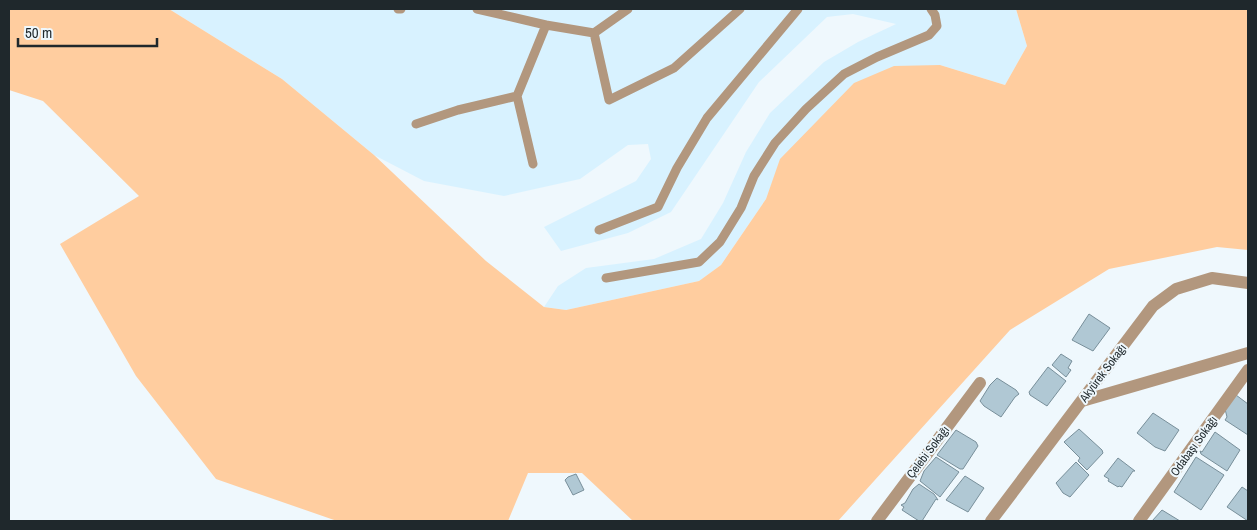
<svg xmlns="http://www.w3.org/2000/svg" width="1257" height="530" font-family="'Archivo Narrow',sans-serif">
  <rect width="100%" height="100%" fill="#eff8fd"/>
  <path fill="#d8f2ff" d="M169 9H1016L1027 46 1005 85 940 65 781 159 766 199 721 265 699 281 566 310 544 307 558 286 586 268 654 259 701 239 723 203 746 152 770 113 824 62 858 42 896 24 853 14 827 17 759 82 671 212 628 233 561 251 544 227 636 181 651 159 648 144 628 145 580 179 504 196 424 181 374 155 282 79Z"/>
  <path fill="#ffcd9f" d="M9 9H169L282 79 374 155 486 261 544 307 566 310 699 281 721 265 766 199 780 159 854 83 894 66 940 65 1005 85 1027 46 1016 9H1248V250L1217 247 1109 269 1010 330 838 521H633L582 473H528L508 521H337L216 479 136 376 60 244 139 196 43 101 9 90Z"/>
  <path fill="#b0c8d4" stroke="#788f9a" d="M1089 314 1110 328 1093 351 1072 340Z
    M1061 354 1072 361 1068 368 1071 370 1066 377 1052 365Z
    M1048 367 1066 381 1047 406 1030 395 1029 392Z
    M997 378 1016 390 1019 394 1015 397 1001 417 984 406 980 401 990 385Z
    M1236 395 1248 404V435L1225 420 1227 417 1225 409Z
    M1153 413 1179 430 1165 451 1155 447 1137 433Z
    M1079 429 1102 450 1103 453 1087 470 1078 461 1080 458 1064 442Z
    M956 430 976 442 978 446 963 469H960L937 455Z
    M1215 432 1240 450 1227 471 1201 454 1200 451 1202 452Z
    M936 457 959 472 940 497 920 481 924 471Z
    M1196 457 1224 475 1201 510 1174 492Z
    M1118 458 1135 471H1133L1122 487 1119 486 1118 487 1108 481 1109 479 1104 476Z
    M1076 462 1089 475 1070 497 1063 493 1056 483Z
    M576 474 584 490 573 495 565 480 568 477Z
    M965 476 984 488 968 512 946 500Z
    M919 484 934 494 938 500 936 499 922 521H919L902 510 904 507 901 505 905 503 913 489Z
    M1242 487 1248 491V521L1227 507Z
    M1162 510 1180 521H1152Z"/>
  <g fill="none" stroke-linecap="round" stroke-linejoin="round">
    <path stroke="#b2977e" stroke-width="9" d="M398 9H401
      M477 9 546 25 517 96 533 164
      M546 25 594 33 628 9
      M594 33 609 100 674 68 740 9
      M416 124 458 110 517 96
      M599 230 658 207 677 168 707 118 798 9
      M606 278 699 262 720 242 741 208 754 176 775 143 806 109 844 74 877 57 929 35 937 26 935 15 931 9"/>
    <path stroke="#b2977e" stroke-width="12" d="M1082 401 1248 353
      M877 521 980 383
      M991 521 1153 306 1176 289 1212 278 1248 283
      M1139 521 1248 370"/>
  </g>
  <g text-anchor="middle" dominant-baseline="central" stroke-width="4" stroke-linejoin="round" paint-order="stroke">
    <g font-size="12" fill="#1f282c" stroke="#eff8fd">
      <text transform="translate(1103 373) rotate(-53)">Akyürek Sokağı</text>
      <text transform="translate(1194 446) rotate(-54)">Odabaşı Sokağı</text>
      <text transform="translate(928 452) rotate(-53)">Çelebi Sokağı</text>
    </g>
  </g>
  <rect width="1257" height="530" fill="none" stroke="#1f282c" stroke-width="20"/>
  <path d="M18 38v8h139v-8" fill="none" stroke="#1f282c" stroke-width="2.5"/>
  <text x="25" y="38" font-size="15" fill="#1f282c" stroke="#eff8fd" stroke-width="4" paint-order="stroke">50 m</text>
</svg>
